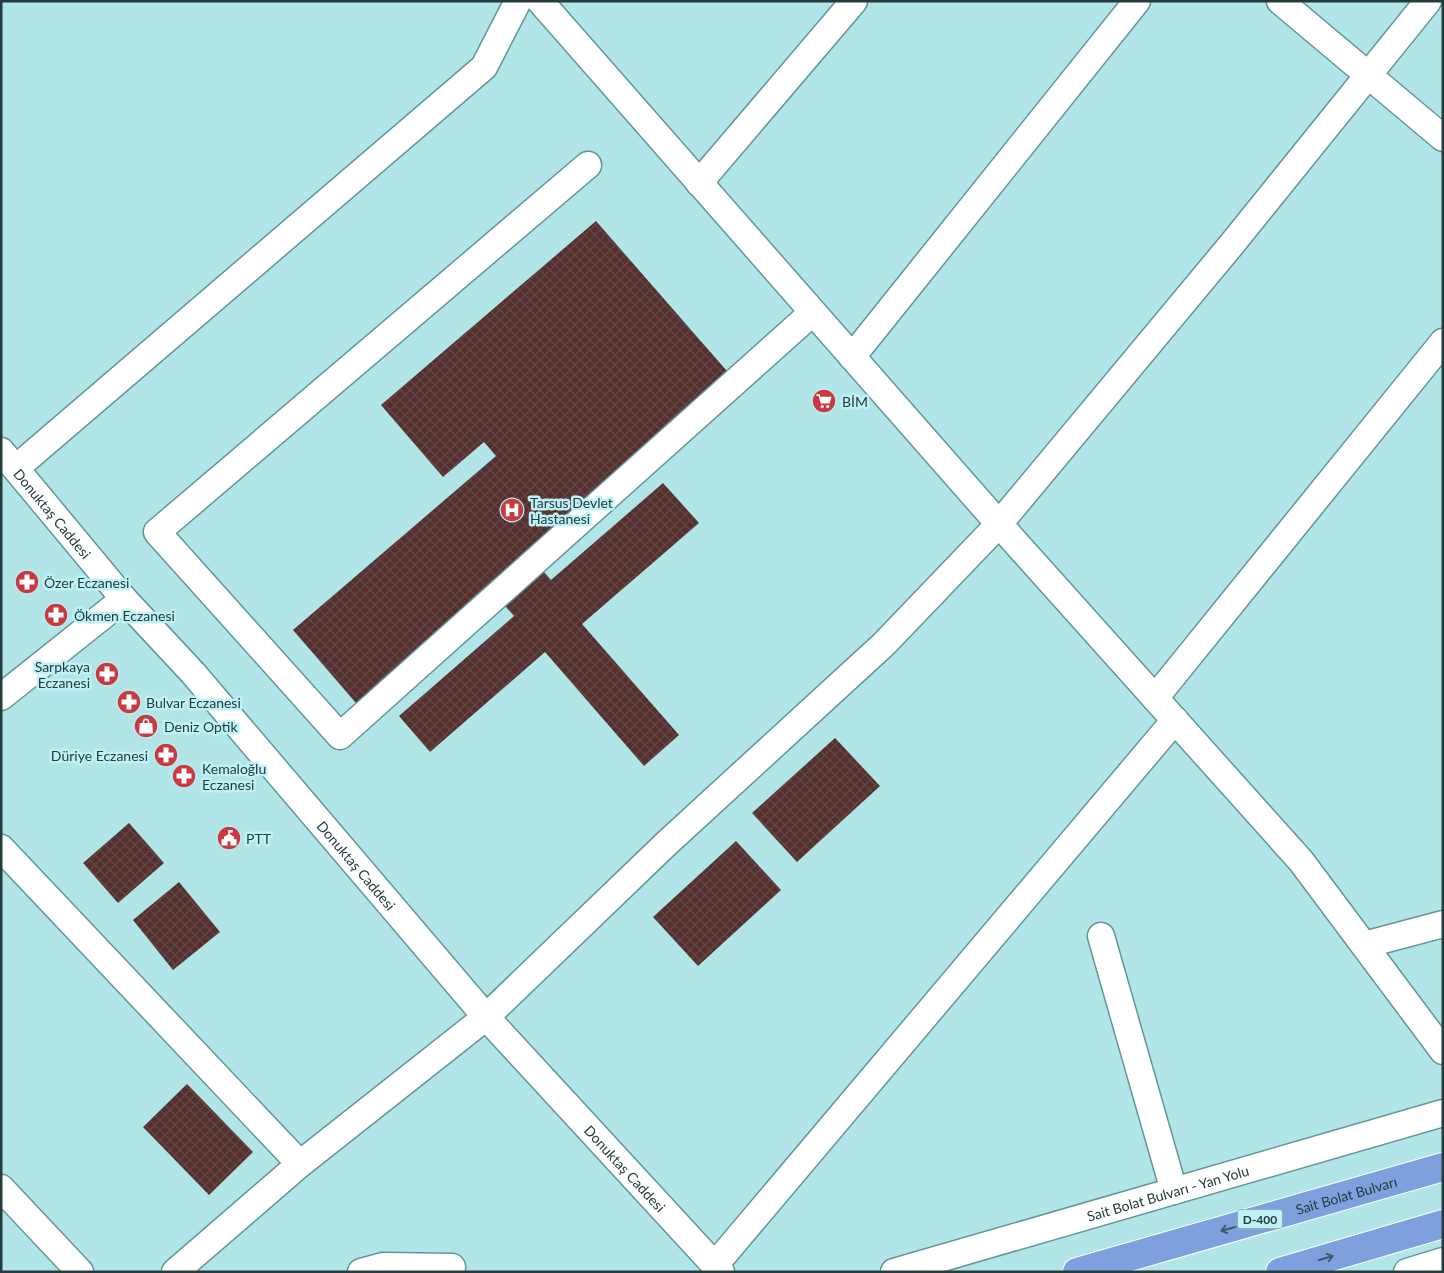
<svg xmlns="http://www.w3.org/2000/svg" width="1444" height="1273" font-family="Lato,sans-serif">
  <defs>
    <pattern id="building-cross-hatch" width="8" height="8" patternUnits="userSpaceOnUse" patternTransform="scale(1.25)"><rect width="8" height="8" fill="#54302f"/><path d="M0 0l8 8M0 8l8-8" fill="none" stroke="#644646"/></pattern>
  </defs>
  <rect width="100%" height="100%" fill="#b1e5e8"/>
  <path fill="url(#building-cross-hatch)" d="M596 221 733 378 529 555 551 580 663 483 699 523 582 624 679 735 644 766 545 652 430 752 399 716 514 616 490 589 356 703 293 630 496 456 484 442 443 477 381 405Z
    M835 738 880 786 797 862 752 813Z
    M129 823 164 863 118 903 83 863Z
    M736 841 781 890 698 966 653 917Z
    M179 882 220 932 173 970 133 920Z
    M187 1084 253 1152 209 1195 143 1127Z"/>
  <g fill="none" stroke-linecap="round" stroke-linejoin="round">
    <g stroke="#649599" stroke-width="29">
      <g id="minor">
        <path d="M540 1 999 524 1301 861 1443 1051"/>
        <path d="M1280 1 1443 138"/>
        <path d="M588 165 157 532 340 736 812 313"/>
        <path d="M699 183 854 1"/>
        <path d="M852 357 1137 1"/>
        <path id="s1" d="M1 451 124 599 193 673 486 1017 721 1272"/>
        <path d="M16 468 484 67 518 1"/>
        <path d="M1 697 124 599"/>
        <path d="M1155 698 1443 342"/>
        <path d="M1 848 300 1164"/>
        <path d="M1101 936 1174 1191"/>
        <path d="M1364 945 1443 924"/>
        <path d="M1 1188 80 1272"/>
        <path d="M715 1265 1175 720"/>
        <path d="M175 1272 300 1164 486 1017 667 843 884 644 999 524 1232 244 1428 1"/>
        <path d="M361 1272 383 1266 452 1267"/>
        <path id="s2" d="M894 1272 1443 1113"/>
        <path d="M1407 1272 1443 1261"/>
      </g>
    </g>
    <g stroke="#fff" stroke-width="30">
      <g id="highway">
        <path id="s3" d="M1077 1272 1443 1167"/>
        <path d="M1280 1272 1443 1224"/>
      </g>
    </g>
    <use href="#minor" stroke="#fff" stroke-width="26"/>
    <use href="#highway" stroke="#7ea0dd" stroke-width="28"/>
  </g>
  <defs><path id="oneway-shaft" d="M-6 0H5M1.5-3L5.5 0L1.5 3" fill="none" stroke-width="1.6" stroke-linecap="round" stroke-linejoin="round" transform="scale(1.25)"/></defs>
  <g stroke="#40596d">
    <use href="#oneway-shaft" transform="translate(1228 1229) rotate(164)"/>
    <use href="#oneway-shaft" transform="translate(1326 1258) rotate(-16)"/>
  </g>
  <defs>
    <g id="supermarket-disc" transform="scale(1.25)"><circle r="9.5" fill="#c93942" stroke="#bef2f6"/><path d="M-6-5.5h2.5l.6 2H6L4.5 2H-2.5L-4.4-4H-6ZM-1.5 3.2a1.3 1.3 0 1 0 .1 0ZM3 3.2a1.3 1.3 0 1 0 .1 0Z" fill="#fff"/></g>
    <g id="hospital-disc" transform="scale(1.25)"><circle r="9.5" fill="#c93942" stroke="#bef2f6"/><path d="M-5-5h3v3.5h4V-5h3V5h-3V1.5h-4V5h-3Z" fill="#fff"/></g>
    <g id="pharmacy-disc" transform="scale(1.25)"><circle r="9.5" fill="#c93942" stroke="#bef2f6"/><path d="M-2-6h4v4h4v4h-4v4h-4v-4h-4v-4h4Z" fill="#fff"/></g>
    <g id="shop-disc" transform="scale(1.25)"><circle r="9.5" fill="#c93942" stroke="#bef2f6"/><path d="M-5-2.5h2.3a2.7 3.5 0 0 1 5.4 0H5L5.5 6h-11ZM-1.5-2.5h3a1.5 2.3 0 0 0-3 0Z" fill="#fff"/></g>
    <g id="civic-disc" transform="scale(1.25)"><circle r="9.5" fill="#c93942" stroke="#bef2f6"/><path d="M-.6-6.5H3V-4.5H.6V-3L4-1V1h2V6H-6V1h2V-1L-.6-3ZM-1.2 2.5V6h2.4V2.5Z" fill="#fff"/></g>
  </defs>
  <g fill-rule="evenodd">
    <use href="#supermarket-disc" x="824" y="401"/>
    <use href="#hospital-disc" x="512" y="510"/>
    <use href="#pharmacy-disc" x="27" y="582"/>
    <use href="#pharmacy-disc" x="56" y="615"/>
    <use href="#pharmacy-disc" x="107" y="674"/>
    <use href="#pharmacy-disc" x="129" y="702"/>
    <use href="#shop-disc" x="146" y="726"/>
    <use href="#pharmacy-disc" x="166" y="755"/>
    <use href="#pharmacy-disc" x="184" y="776"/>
    <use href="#civic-disc" x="229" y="838"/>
  </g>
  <g text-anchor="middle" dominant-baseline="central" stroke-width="5" stroke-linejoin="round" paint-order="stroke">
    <rect fill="#bef2f6" stroke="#547274" stroke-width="1" x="1237.5" y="1209.5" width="45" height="19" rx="4"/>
    <g font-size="12" font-weight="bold" fill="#263b3d">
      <text x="1260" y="1219">D-400</text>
    </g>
    <g font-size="14" fill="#263b3d" stroke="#bef2f6" text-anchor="start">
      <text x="842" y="401">BİM</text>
      <text x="530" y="502">Tarsus Devlet<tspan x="530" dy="16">Hastanesi</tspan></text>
      <text x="44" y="582">Özer Eczanesi</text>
      <text x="74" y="615">Ökmen Eczanesi</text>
      <text x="90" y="666" text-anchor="end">Sarpkaya<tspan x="90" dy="16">Eczanesi</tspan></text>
      <text x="146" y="702">Bulvar Eczanesi</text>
      <text x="164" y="726">Deniz Optik</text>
      <text x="148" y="755" text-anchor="end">Düriye Eczanesi</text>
      <text x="202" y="768">Kemaloğlu<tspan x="202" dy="16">Eczanesi</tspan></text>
      <text x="246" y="838">PTT</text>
    </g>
    <g font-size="14" fill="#263b3d" stroke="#bef2f6">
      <text stroke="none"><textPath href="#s1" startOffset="81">Donuktaş Caddesi</textPath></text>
      <text stroke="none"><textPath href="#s1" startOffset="546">Donuktaş Caddesi</textPath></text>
      <text stroke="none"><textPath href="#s1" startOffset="951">Donuktaş Caddesi</textPath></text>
      <text stroke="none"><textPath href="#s2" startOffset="285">Sait Bolat Bulvarı - Yan Yolu</textPath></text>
      <text stroke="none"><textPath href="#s3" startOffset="280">Sait Bolat Bulvarı</textPath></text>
    </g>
  </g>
  <rect width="1444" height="1273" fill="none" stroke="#263b3d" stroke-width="5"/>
</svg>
